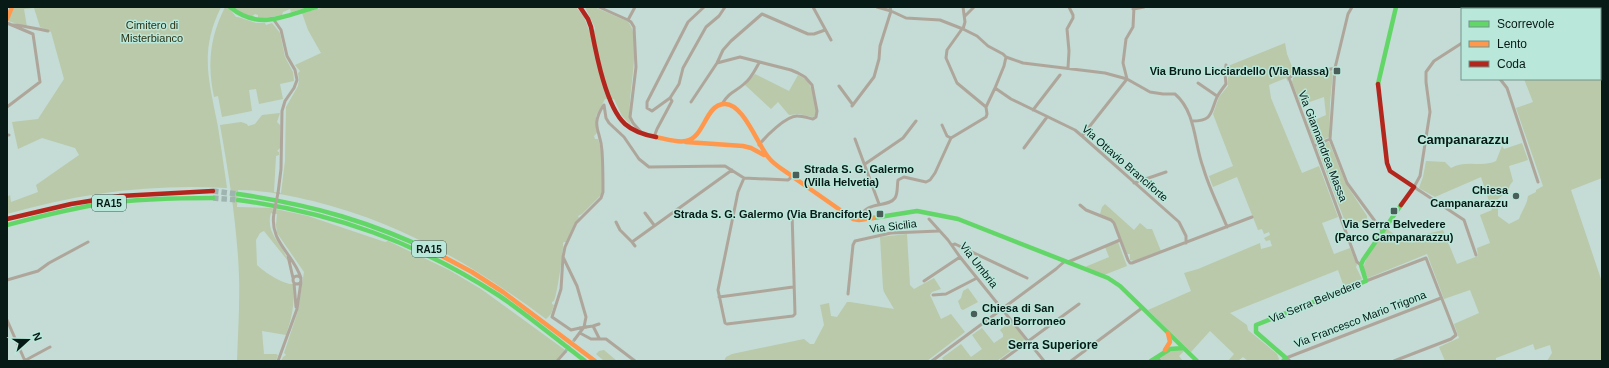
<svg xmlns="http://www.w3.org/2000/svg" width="1609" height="368" font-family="Arial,sans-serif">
  <rect width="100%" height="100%" fill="#c4dcd5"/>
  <path fill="#b9c9aa" d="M14 7H221C199 52 209 80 218 127 221 147 224 167 227 188 149 184 82 193 7 214V197L10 195 11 202 38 192 36 185 79 155 75 148 42 138 18 149 12 122 38 119 64 79 51 32 40 27 34 8 24 9 27 27 8 21Z
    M225 7 229 8 236 17H238L256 23H265L266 25 272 23 280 33 285 57 293 72 294 81 280 84 283 99 259 104 256 89 249 90 252 111 222 117 218 96 214 97C207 64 210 37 225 7Z
    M233 7H310L291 12 290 9 283 12 282 15 258 19V15L255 14 251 17 241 13Z
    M325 7H576L584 17 590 33 594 31 595 28 585 7H594L627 21C645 36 624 104 631 125L622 116 614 99H605L596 116 597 133 594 136 595 139H598C604 156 603 176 602 194L582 214 578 216 579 218 574 224 566 242H564L563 243C564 247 557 296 554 301L552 302V304L554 305 551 314 546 319C474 265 401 223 313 201 289 195 263 190 238 190L237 207 271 208 308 216 385 242 388 241 449 270 481 289 565 350 555 361H281L283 357 286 355 284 353 298 311 304 272 277 233 276 225 277 214 271 213C265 234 282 242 288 261L264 231 260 233 256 240 257 265C264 272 284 285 293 284 295 305 292 316 286 335L262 331 264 354H276L278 355 276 361H237C238 332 240 303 239 275 237 225 229 175 220 125L241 122 247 124 248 126 255 124 262 115 280 113 277 122 280 125V148L277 151 279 152V155L276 156 274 192 281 193 285 161 286 107 298 86 299 80 298 73 300 71 295 65 321 53 308 30 302 13Z
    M1509 7H1602V178L1571 190 1602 282V361H1547L1552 353 1550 345 1535 350 1533 344 1496 358V361H1445L1439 347 1459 338 1454 324 1479 313 1470 290 1444 299 1427 254 1368 278 1363 268 1367 257 1387 229 1402 240 1443 230 1457 264 1478 256 1477 248 1490 243 1480 215 1492 210 1481 177 1435 197 1419 188 1423 177 1426 161 1445 162 1451 168C1467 159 1482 168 1496 161L1502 146 1504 149 1522 143 1528 160 1509 166 1513 181 1510 185 1508 191 1498 199V216L1509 224 1519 219C1522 210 1527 205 1528 196L1536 192V190L1543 186 1516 108 1533 102 1524 79H1600V9H1510Z
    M1285 43 1287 54 1293 69 1288 78V82L1286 78 1269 85 1271 98 1302 173 1319 166 1338 217 1322 223 1334 254 1350 248 1357 265 1356 267 1362 279 1344 287 1338 270 1230 313 1247 325 1248 330 1277 354 1279 359 1278 361H1248L1243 357 1238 361H1228L1234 354 1210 331 1191 352 1148 310 1191 291 1184 273 1198 269 1260 243 1261 249 1272 246 1270 240 1266 241 1264 238 1270 235 1269 232 1264 234 1262 229 1258 230 1237 177 1213 187 1209 176 1233 166 1213 114 1219 97 1228 86V66Z
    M1331 71 1333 72 1330 103 1329 137 1316 143 1314 141 1308 123 1326 115 1324 97 1301 105 1292 82 1293 78C1301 69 1319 74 1331 71Z
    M755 74 789 91 798 75C802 77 808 80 810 86 814 93 817 107 816 116L812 117 799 114 789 115 778 102 771 109 745 85Z
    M1328 142H1329L1346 184 1367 216V219L1347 227 1317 147Z
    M1105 204 1134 230 1140 223 1147 229H1152L1161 251 1134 261 1130 260V254H1127L1115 222 1100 214 1102 207Z
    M907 234 910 285 914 289 934 278 941 289 932 292 930 295 941 319 951 314 965 332 927 361H724L726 357 732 354 804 339 810 344H814L824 325 820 305 829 303 831 316 837 317 847 302H850L894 309 884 292 883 288 880 237Z
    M1118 242 1127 266 1104 275 1085 267 1109 257 1105 247Z
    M968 288 978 302 963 310 961 309 958 301 961 298 963 291Z
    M1010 322 1026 340 997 361H944L942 358 961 344 971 357 982 349 972 335 982 328 994 343 1003 337V334L1000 330Z
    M1178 349 1184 351 1179 356 1183 361H1162L1160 358 1169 352Z
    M604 350 617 361H604L596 354 599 351Z"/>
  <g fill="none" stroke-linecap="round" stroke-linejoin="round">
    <path stroke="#9eb5af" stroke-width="3" stroke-dasharray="3 1.5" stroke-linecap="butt" d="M565 352 575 339"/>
    <path stroke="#9eb5af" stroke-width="5.5" stroke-dasharray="5.5 3" stroke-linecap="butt" d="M213 191 238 194
      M213 198 238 200"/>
    <path stroke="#afa69b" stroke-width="3" d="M599 7 628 20 631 22 634 27 636 67 630 117 633 123 641 132
      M813 7 831 40
      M877 7 891 11 906 18 940 20 963 29 977 36 988 46 1003 54 1006 57 1023 63 1105 73 1127 79 1150 92 1163 94H1175C1196 112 1194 143 1203 167 1209 188 1219 207 1227 227
      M963 7 965 22 963 29
      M1352 7 1348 14 1335 68 1330 139 1347 183 1383 232
      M1470 7 1471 9
      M1133 9 1144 7
      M965 16 974 7
      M274 20 281 30 287 56 295 70 297 80 294 88 285 101 282 111 281 169 278 193
      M628 20 635 7
      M7 23 33 34 40 82 7 107
      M13 25C18 24 41 30 48 31
      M962 29 947 50 946 58 957 83 986 107
      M1462 43 1434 61 1426 72V82L1430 112 1420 176 1414 187 1464 220 1476 255
      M717 63 740 57 791 70 798 73 805 77 812 85 817 111 816 117 813 119C808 118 803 116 797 116 786 116 766 136 759 145
      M1068 68 1069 51 1067 29 1073 18V15L1069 7
      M1335 68 1323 71 1306 70 1296 72 1289 78 1357 262 1361 265
      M1500 79 1507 88 1538 182
      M1198 83 1217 96
      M839 86 853 105
      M995 88 1004 66 1006 57
      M670 98 679 84 683 68 706 27 719 16 725 7
      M691 102 717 63 723 50 731 41 762 14 808 34H814L825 30
      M722 104C730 91 734 93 744 84 751 79 755 70 759 63
      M604 105 606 118 609 123 624 137 639 159 649 167 725 166 744 178 788 180 793 176
      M852 106 874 77 879 59 880 46 891 11 890 7
      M1033 110 1060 75
      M1192 121C1213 121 1210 113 1217 97 1219 93 1223 88 1226 84L1225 73 1226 65
      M942 125 947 136 951 138
      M7 135H9
      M1082 136 1127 79 1123 63 1126 39 1133 27 1134 7
      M654 137 657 129 672 101 670 98 652 111 647 108V102L688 22 704 7
      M855 139 879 204
      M1314 146 1330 139
      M1024 148 1047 117
      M865 164 903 138 916 121
      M744 178 738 192 718 290 725 323 727 324 793 316 795 314 792 212
      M1134 183 1166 172
      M1080 205 1086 210 1111 220 1114 223 1128 260 1130 263H1132L1252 217
      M274 213C269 242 293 253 301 278
      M645 213 654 225
      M929 219 948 240 960 257 1044 361
      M859 220C866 199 887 209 895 198 898 194 897 185 898 180L904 177 926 182 930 180 935 173 951 138 986 117 987 114 986 107 995 88 1011 99 1075 130 1082 136 1179 222 1186 236V243
      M616 222 620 230 632 242
      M952 245 955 244 1027 278
      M635 246 632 242 732 170
      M288 256 293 278
      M563 257 561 289 552 317 571 330 580 328
      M1068 262 1120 240
      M293 280a4 4 0 1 1 8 0a4 4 0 1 1-8 0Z
      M7 280 38 271 49 263 88 242
      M924 281 960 257
      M1366 281 1426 258 1456 335 1451 339 1394 361
      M294 283 296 307
      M848 294 853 245 855 241 891 233 939 231
      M933 295 946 294 977 278
      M719 297 793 287
      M7 320 25 361
      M593 326 599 324
      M586 327 593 326 599 338
      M580 333 591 339H606L635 361
      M575 339 584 327 586 317 577 286 563 257 565 247 576 223 601 198 603 192C603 179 603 165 602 151 601 130 590 127 603 106L604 105
      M1157 357 1160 361
      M24 361 50 347
      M278 361 297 309 301 282
      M557 361 565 352
      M932 361 1056 269 1065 261
      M1001 361 1079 304
      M1071 361 1142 308
      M1290 361 1286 358 1441 298"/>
    <path stroke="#63d668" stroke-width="4.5" d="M230 7C259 31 284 16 316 7
      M1378 84 1396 7
      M238 194C313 205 372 222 440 255
      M238 200C334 213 416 242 498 295 528 315 556 339 585 361
      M873 218 917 211 958 219 1108 278 1120 286 1197 361
      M7 225C38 217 68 209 100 204 137 199 175 198 213 198
      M1151 361 1170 349 1183 348
      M1283 361 1286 358 1256 332V325L1366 281 1361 265 1363 260 1401 205"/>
    <path stroke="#ff974d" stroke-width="4.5" d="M7 19 12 7
      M656 137C666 139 677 143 686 141 705 137 705 105 724 104 743 102 758 146 769 158 775 166 786 171 793 177 813 191 833 205 853 219L859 220 873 218
      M686 142 743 146 751 148 764 155
      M440 255 472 272 503 292 595 361
      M1165 350 1170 342 1168 333"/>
    <path stroke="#b3261e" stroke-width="4.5" d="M580 7 588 19 591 27C596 53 606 107 625 124 634 132 645 135 656 137
      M1378 84 1387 163 1390 171 1414 187 1401 205
      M7 219 71 204 120 196 213 191"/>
    <path stroke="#afa69b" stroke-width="3" d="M274 213 278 193
      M580 328 586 327"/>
  </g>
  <g fill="#4a5e59" stroke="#b9e7da" stroke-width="1.5">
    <rect x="1333" y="67" width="8" height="8" rx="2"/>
    <rect x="792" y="171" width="8" height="8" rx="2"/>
    <circle cx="1516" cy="196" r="4"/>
    <rect x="1390" y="207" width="8" height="8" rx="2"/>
    <rect x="876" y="210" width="8" height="8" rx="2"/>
    <circle cx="974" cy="314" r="4"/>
  </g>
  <g text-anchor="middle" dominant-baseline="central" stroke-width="3" stroke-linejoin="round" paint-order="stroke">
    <g fill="#b9e7da" stroke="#3d5851" stroke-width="1">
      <rect x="92" y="195" width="34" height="16" rx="3"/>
      <rect x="412" y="241" width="34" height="16" rx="3"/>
    </g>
    <g font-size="10" font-weight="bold" fill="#081a16">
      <text x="109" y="203">RA15</text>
      <text x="429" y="249">RA15</text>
    </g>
    <g font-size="11" fill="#2d3213" stroke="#b9e7da">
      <text x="152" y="25">Cimitero di<tspan x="152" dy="13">Misterbianco</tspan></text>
    </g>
    <g font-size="11" font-weight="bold" fill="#081a16" stroke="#b9e7da" text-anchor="end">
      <text x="1329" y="71">Via Bruno Licciardello (Via Massa)</text>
      <text x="804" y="169" text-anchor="start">Strada S. G. Galermo<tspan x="804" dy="13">(Villa Helvetia)</tspan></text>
      <text x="1508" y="190">Chiesa<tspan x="1508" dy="13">Campanarazzu</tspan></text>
      <text x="872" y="214">Strada S. G. Galermo (Via Branciforte)</text>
      <text x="1394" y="224" text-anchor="middle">Via Serra Belvedere<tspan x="1394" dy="13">(Parco Campanarazzu)</tspan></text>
      <text x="982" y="308" text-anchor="start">Chiesa di San<tspan x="982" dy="13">Carlo Borromeo</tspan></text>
    </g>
    <g font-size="11" fill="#081a16" stroke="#b9e7da">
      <text transform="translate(1323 146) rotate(69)">Via Giannandrea Massa</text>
      <text transform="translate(1125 163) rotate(41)">Via Ottavio Branciforte</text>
      <text transform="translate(893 226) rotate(-7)">Via Sicilia</text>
      <text transform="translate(979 265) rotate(52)">Via Umbria</text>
      <text transform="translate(1315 301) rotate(-22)">Via Serra Belvedere</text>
      <text transform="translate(1360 319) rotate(-21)">Via Francesco Mario Trigona</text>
    </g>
    <g font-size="12" font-weight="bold" fill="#081a16" stroke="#b9e7da">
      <text x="1053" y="345">Serra Superiore</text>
    </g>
    <g font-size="13" font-weight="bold" fill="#081a16" stroke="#b9e7da">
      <text x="1463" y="139">Campanarazzu</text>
    </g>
  </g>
  <rect width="1609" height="368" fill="none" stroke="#081a16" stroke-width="16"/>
  <rect x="1461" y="8" width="140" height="72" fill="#b9e7da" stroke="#72958c"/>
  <rect x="1469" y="21" width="20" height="6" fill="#63d668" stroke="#72958c"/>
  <text x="1497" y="28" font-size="12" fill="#081a16">Scorrevole</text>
  <rect x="1469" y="41" width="20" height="6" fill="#ff974d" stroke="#72958c"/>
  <text x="1497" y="48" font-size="12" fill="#081a16">Lento</text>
  <rect x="1469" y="61" width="20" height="6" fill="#b3261e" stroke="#72958c"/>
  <text x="1497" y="68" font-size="12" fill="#081a16">Coda</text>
  <g transform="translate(28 340) rotate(69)" stroke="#b9e7da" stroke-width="3" paint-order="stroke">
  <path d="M0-3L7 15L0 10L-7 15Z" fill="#081a16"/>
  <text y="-6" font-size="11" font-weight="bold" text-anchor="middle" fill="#081a16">N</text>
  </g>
</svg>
